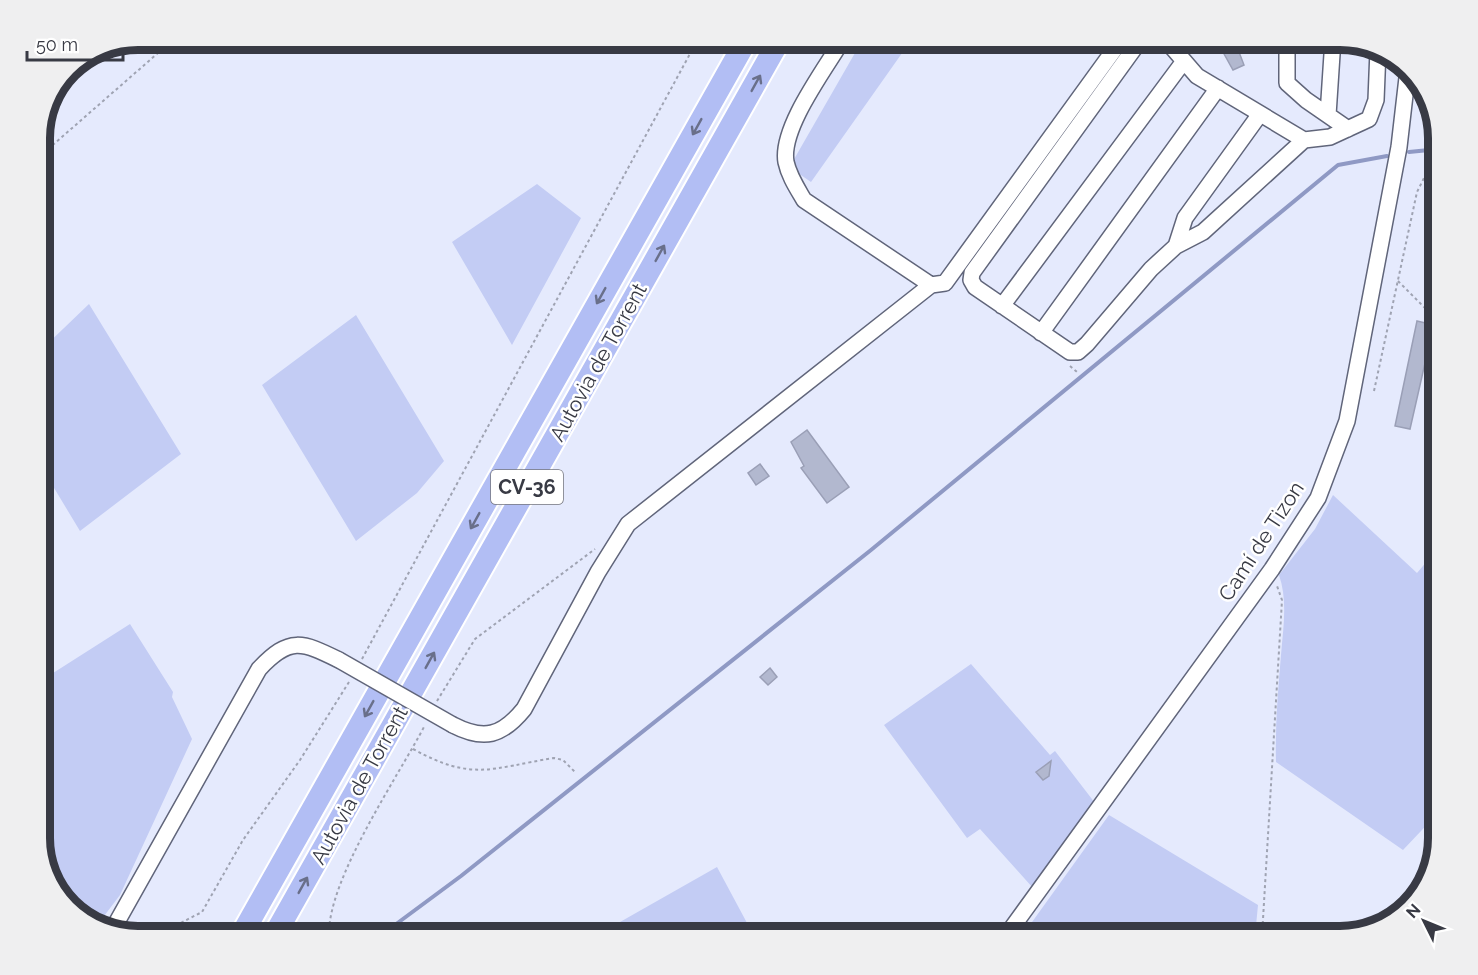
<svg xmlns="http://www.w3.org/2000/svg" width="1478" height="975" font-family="Raleway,sans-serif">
  <rect width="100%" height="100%" fill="#e5eafd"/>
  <path fill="#c3ccf4" d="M863 39H912L811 182 795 171 793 161Z
    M537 184 581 218 512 345 452 242Z
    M89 304 181 454 80 531 39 463V352Z
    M356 315 444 461 417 493 356 541 262 385Z
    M1333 495 1417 573 1439 547V812L1403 850 1276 762C1275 726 1278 691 1281 655 1283 629 1288 601 1279 575L1315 529Z
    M130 624 173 692 172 697 192 739 120 895 98 924 80 917 44 859 39 844V682Z
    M971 664 1050 755 1055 751 1095 803 1033 888 980 829 967 838 884 725Z
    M1109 815 1258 905 1255 936H1022Z
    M717 867 754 936H629L620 922Z"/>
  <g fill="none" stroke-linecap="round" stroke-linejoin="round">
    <path stroke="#8f99c4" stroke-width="4" d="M1409 152 1439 149
      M380 936 461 876 871 550 1338 165 1387 156"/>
  </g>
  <path fill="#b2b8cf" stroke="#9a9fb6" stroke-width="1.5" d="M1230 39H1234L1244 65 1233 70 1218 43Z
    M1417 321 1430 324 1429 328H1433L1410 429 1395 426Z
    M807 430 849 487 827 503 801 468 804 466 791 442Z
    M760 464 769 476 756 485 748 473Z
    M770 668 777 677 768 685 760 677Z
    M1051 761 1049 776 1043 780 1036 772Z"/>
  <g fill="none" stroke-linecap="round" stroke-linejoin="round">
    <g stroke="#60657a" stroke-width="18">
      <path id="minor" d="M843 39C826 68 780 128 786 162 789 176 797 188 804 200L931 285
        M1141 39 972 273 971 280 975 287 1070 352H1078L1087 344 1151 269 1176 246 1203 232 1304 140
        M1165 39 1197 76 1304 140 1330 137 1369 119 1376 100 1378 50
        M1287 39V83L1306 100 1348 129
        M1328 115 1333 39
        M1176 246 1185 218 1260 114
        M1002 306 1184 61
        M1041 333 1218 88
        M453 725C484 741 502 736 524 709L598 572 628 524 931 285 945 283 1122 39
        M113 929 259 669C290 636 302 642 339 660
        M1006 936 1272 569 1318 498 1347 421 1399 147 1408 69"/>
    </g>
    <g stroke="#fff" stroke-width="26">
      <path id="highway" d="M241 936 747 39
        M274 936 780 39"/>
    </g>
    <path stroke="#9fa3b2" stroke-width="2" stroke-dasharray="3 3" stroke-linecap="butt" d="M39 157 174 39
      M1398 281 1426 309
      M1070 366 1077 372
      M1374 391 1417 192 1439 148
      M362 659 698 39
      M437 701 475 639 595 549
      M413 749C473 782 491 768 554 758L563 760 575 772
      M47 870 68 904
      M129 928 165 931 202 912 243 840 300 760 349 682
      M329 936C327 880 398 777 425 725
      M1262 936 1282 600 1277 586"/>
    <use href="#minor" stroke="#fff" stroke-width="15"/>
    <use href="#highway" stroke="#b2bef4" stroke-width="22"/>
    <g stroke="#60657a" stroke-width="18" stroke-linecap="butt">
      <path id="minor-bridge" d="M339 660 453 725"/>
    </g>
    <use href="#minor-bridge" stroke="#fff" stroke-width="15"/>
  </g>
  <defs><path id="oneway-shaft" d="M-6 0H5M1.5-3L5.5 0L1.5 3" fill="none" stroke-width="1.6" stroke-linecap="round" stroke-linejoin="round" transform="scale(1.5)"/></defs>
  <g stroke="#696f8a">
    <use href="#oneway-shaft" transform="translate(756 83) rotate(-61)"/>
    <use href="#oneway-shaft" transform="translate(697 127) rotate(119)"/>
    <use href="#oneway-shaft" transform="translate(660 253) rotate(-61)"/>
    <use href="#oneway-shaft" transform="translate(601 296) rotate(119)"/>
    <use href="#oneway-shaft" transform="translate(475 521) rotate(119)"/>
    <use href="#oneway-shaft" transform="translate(430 660) rotate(-61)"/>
    <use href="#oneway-shaft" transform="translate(369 709) rotate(119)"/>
    <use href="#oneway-shaft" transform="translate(303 885) rotate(-61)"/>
  </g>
  <g text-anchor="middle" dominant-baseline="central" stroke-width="5" stroke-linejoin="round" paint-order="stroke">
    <rect fill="#fff" stroke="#74757c" stroke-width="1.5" x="491" y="470" width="72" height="34" rx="4.5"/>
    <g font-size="20" font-weight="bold" fill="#383a44">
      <text x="527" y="487">CV-36</text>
    </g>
    <g font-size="21" fill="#383a44" stroke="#fff">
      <text transform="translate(598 362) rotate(-61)">Autovia de Torrent</text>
      <text transform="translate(1261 541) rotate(-57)">Camí de Tizon</text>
      <text transform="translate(359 785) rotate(-61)">Autovia de Torrent</text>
    </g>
  </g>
  <path d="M0 0H1478V975H0ZM138 50H1340A88 88 0 0 1 1428 138V838A88 88 0 0 1 1340 926H138A88 88 0 0 1 50 838V138A88 88 0 0 1 138 50Z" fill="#efeff0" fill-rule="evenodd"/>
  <path fill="none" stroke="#383a44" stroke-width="8" d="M138 50H1340A88 88 0 0 1 1428 138V838A88 88 0 0 1 1340 926H138A88 88 0 0 1 50 838V138A88 88 0 0 1 138 50Z"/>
  <g transform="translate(1424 921) rotate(313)" stroke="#ffffff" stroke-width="4.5" paint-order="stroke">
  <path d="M0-4.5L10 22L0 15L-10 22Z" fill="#383a44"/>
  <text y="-9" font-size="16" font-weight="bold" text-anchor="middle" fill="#383a44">N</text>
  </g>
  <path d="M27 51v9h96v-9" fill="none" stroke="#383a44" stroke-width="3"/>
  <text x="36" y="51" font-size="18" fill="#383a44" stroke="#ffffff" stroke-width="4.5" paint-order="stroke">50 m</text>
</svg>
